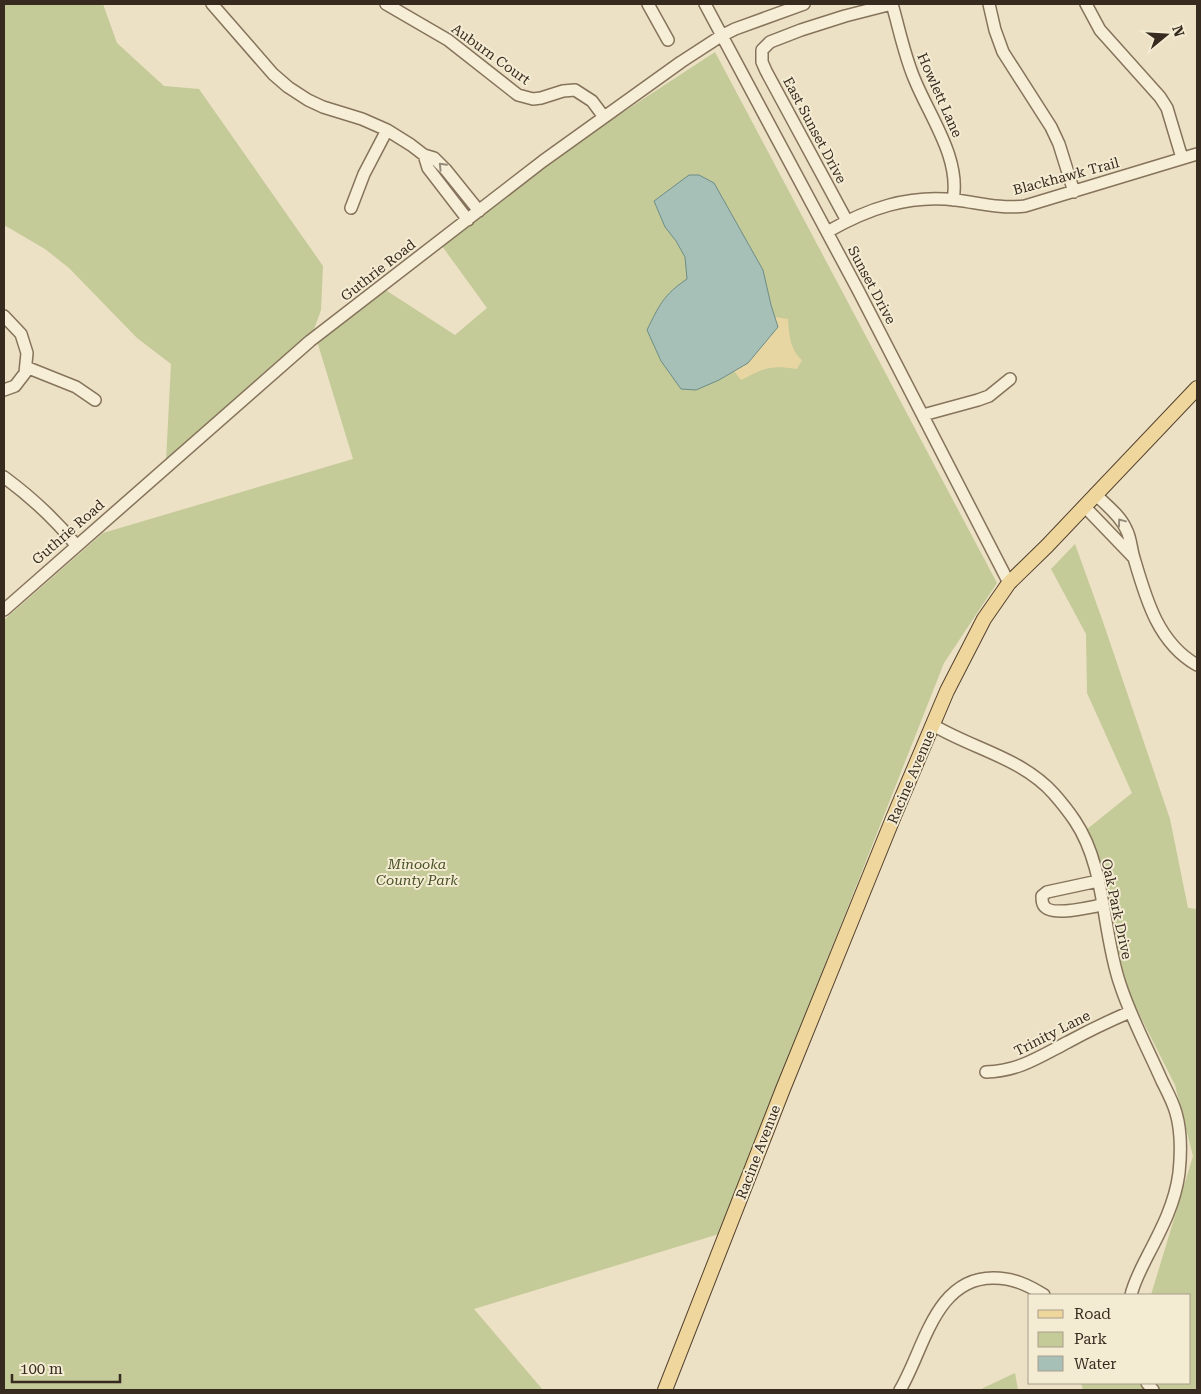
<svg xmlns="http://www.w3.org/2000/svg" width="1201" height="1394" font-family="'Roboto Serif',serif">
  <rect width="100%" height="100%" fill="#ece1c4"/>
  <path fill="#c4ca98" d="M4 4H103L117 43 164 86 199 89 323 266 321 310 313 332 166 461 171 364 137 338 69 268 45 249 4 225Z
    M715 52 997 583 944 663 719 1234 474 1309 543 1390H4V620L103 533 353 459 317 341 384 289 455 335 487 308 442 246 547 162Z
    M1075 544 1102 619 1170 819 1188 908 1197 909V1390H1083L1081 1383H1190V1295H1151L1193 1156 1175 1085 1127 990 1111 917 1086 830 1132 793 1087 693 1086 634 1051 569Z
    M1015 1373 1018 1390H979Z"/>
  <path fill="#e7d6a2" d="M775 317 788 319C789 334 790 350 802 360L797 369C769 365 765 368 741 380L734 371 748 363 778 327Z"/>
  <path fill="#a6c0b8" stroke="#6d8d86" d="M689 175H699L714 183 763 270 771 305 778 327 748 363 719 380 696 390 681 389 661 361 647 330C659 306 663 295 687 279L685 257 676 241 665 227 654 201Z"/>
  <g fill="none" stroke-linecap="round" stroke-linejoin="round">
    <g stroke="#86735b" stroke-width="14">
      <path id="minor" d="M212 4 273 74 288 87 308 100 323 107 362 119 387 130 411 145 424 155 434 158 446 170 479 211
        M386 4 448 40 518 95 533 99 541 98 563 91 575 90 592 101 604 117
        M648 4 668 40
        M705 4 858 290 1009 583
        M989 4 995 30 1003 52 1051 127 1059 144 1074 192
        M1086 4 1100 30 1160 97 1167 108 1182 158
        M424 155 428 168 468 220
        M351 208 364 174 387 130
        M847 221 766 71 762 62V50L770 42 801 30 845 16 892 4C899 28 904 54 914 78 929 116 961 158 953 200
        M827 232C867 209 909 194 956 200 980 203 1001 209 1025 206L1197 154
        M4 316 21 334 27 353 25 373 15 386 4 390
        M26 367 76 387 95 400
        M923 415 978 400 989 396 1010 379
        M4 477C31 497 55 519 76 545
        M1095 494C1105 504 1120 515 1126 529 1131 538 1131 549 1134 558 1146 599 1158 643 1197 665
        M1084 506 1134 558
        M4 610 310 341 543 161 681 62 721 36 735 29 804 4
        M933 725C973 749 1022 758 1054 794 1061 802 1069 812 1075 821 1106 867 1102 932 1120 984 1131 1018 1148 1049 1162 1081 1167 1091 1173 1102 1176 1113 1181 1130 1181 1154 1179 1173 1175 1204 1161 1230 1147 1257 1141 1269 1134 1282 1131 1295
        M1098 881 1047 892 1042 896C1042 897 1042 903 1043 904 1048 918 1090 907 1102 905
        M986 1072C1019 1071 1039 1057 1068 1042 1088 1031 1109 1021 1130 1012
        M1147 1383 1153 1390
        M900 1390C924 1350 935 1277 994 1278 1013 1278 1028 1285 1044 1295"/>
    </g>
    <g stroke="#54412f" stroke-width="16">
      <path id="major" d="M665 1390 783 1089 894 816 947 691 984 619 1009 583 1047 546 1197 388"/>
    </g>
    <use href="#minor" stroke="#f7eed7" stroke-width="11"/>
    <use href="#major" stroke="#eed69d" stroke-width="14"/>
  </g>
  <defs><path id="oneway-chevron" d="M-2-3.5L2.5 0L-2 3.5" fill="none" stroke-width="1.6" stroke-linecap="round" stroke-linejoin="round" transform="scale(1.25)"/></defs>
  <g stroke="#978c7b">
    <use href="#oneway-chevron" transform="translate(442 166) rotate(-134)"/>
    <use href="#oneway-chevron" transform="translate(1121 522) rotate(-127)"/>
  </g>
  <g text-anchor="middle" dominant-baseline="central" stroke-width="4" stroke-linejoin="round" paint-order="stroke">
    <g font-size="14" fill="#372b1f" stroke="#f4ebd3">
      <text transform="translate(491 54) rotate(36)">Auburn Court</text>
      <text transform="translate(940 95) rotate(66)">Howlett Lane</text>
      <text transform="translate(815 130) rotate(62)">East Sunset Drive</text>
      <text transform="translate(1066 176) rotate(-15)">Blackhawk Trail</text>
      <text transform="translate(378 270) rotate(-38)">Guthrie Road</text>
      <text transform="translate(872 285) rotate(62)">Sunset Drive</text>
      <text transform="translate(68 532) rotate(-41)">Guthrie Road</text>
      <text transform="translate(911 777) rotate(-67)">Racine Avenue</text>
      <text transform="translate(1117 909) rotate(78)">Oak Park Drive</text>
      <text transform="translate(1052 1033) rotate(-27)">Trinity Lane</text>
      <text transform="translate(758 1152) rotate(-69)">Racine Avenue</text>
    </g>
    <g font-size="14" font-style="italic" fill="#475226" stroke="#f4ebd3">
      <text x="417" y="864">Minooka<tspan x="417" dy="16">County Park</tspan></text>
    </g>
  </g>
  <rect width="1201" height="1394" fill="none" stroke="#372b1f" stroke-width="10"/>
  <rect x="1028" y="1294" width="162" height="90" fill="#f4ebd3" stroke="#a89e8b"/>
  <rect x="1038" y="1310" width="25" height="8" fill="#eed69d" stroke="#a89e8b"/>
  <text x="1074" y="1319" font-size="15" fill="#372b1f">Road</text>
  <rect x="1038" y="1332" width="25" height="15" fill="#c4ca98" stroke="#a89e8b"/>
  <text x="1074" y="1344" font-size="15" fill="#372b1f">Park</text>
  <rect x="1038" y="1356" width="25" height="15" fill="#a6c0b8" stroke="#a89e8b"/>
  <text x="1074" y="1369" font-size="15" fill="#372b1f">Water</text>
  <g transform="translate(1166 35) rotate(72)" stroke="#f4ebd3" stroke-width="4" paint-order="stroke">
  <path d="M0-4L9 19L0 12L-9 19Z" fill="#372b1f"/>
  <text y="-8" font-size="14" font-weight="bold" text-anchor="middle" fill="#372b1f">N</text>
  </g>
  <path d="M12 1374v8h108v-8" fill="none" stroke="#372b1f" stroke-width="2.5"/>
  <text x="20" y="1374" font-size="15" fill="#372b1f" stroke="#f4ebd3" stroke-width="4" paint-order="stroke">100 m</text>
</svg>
